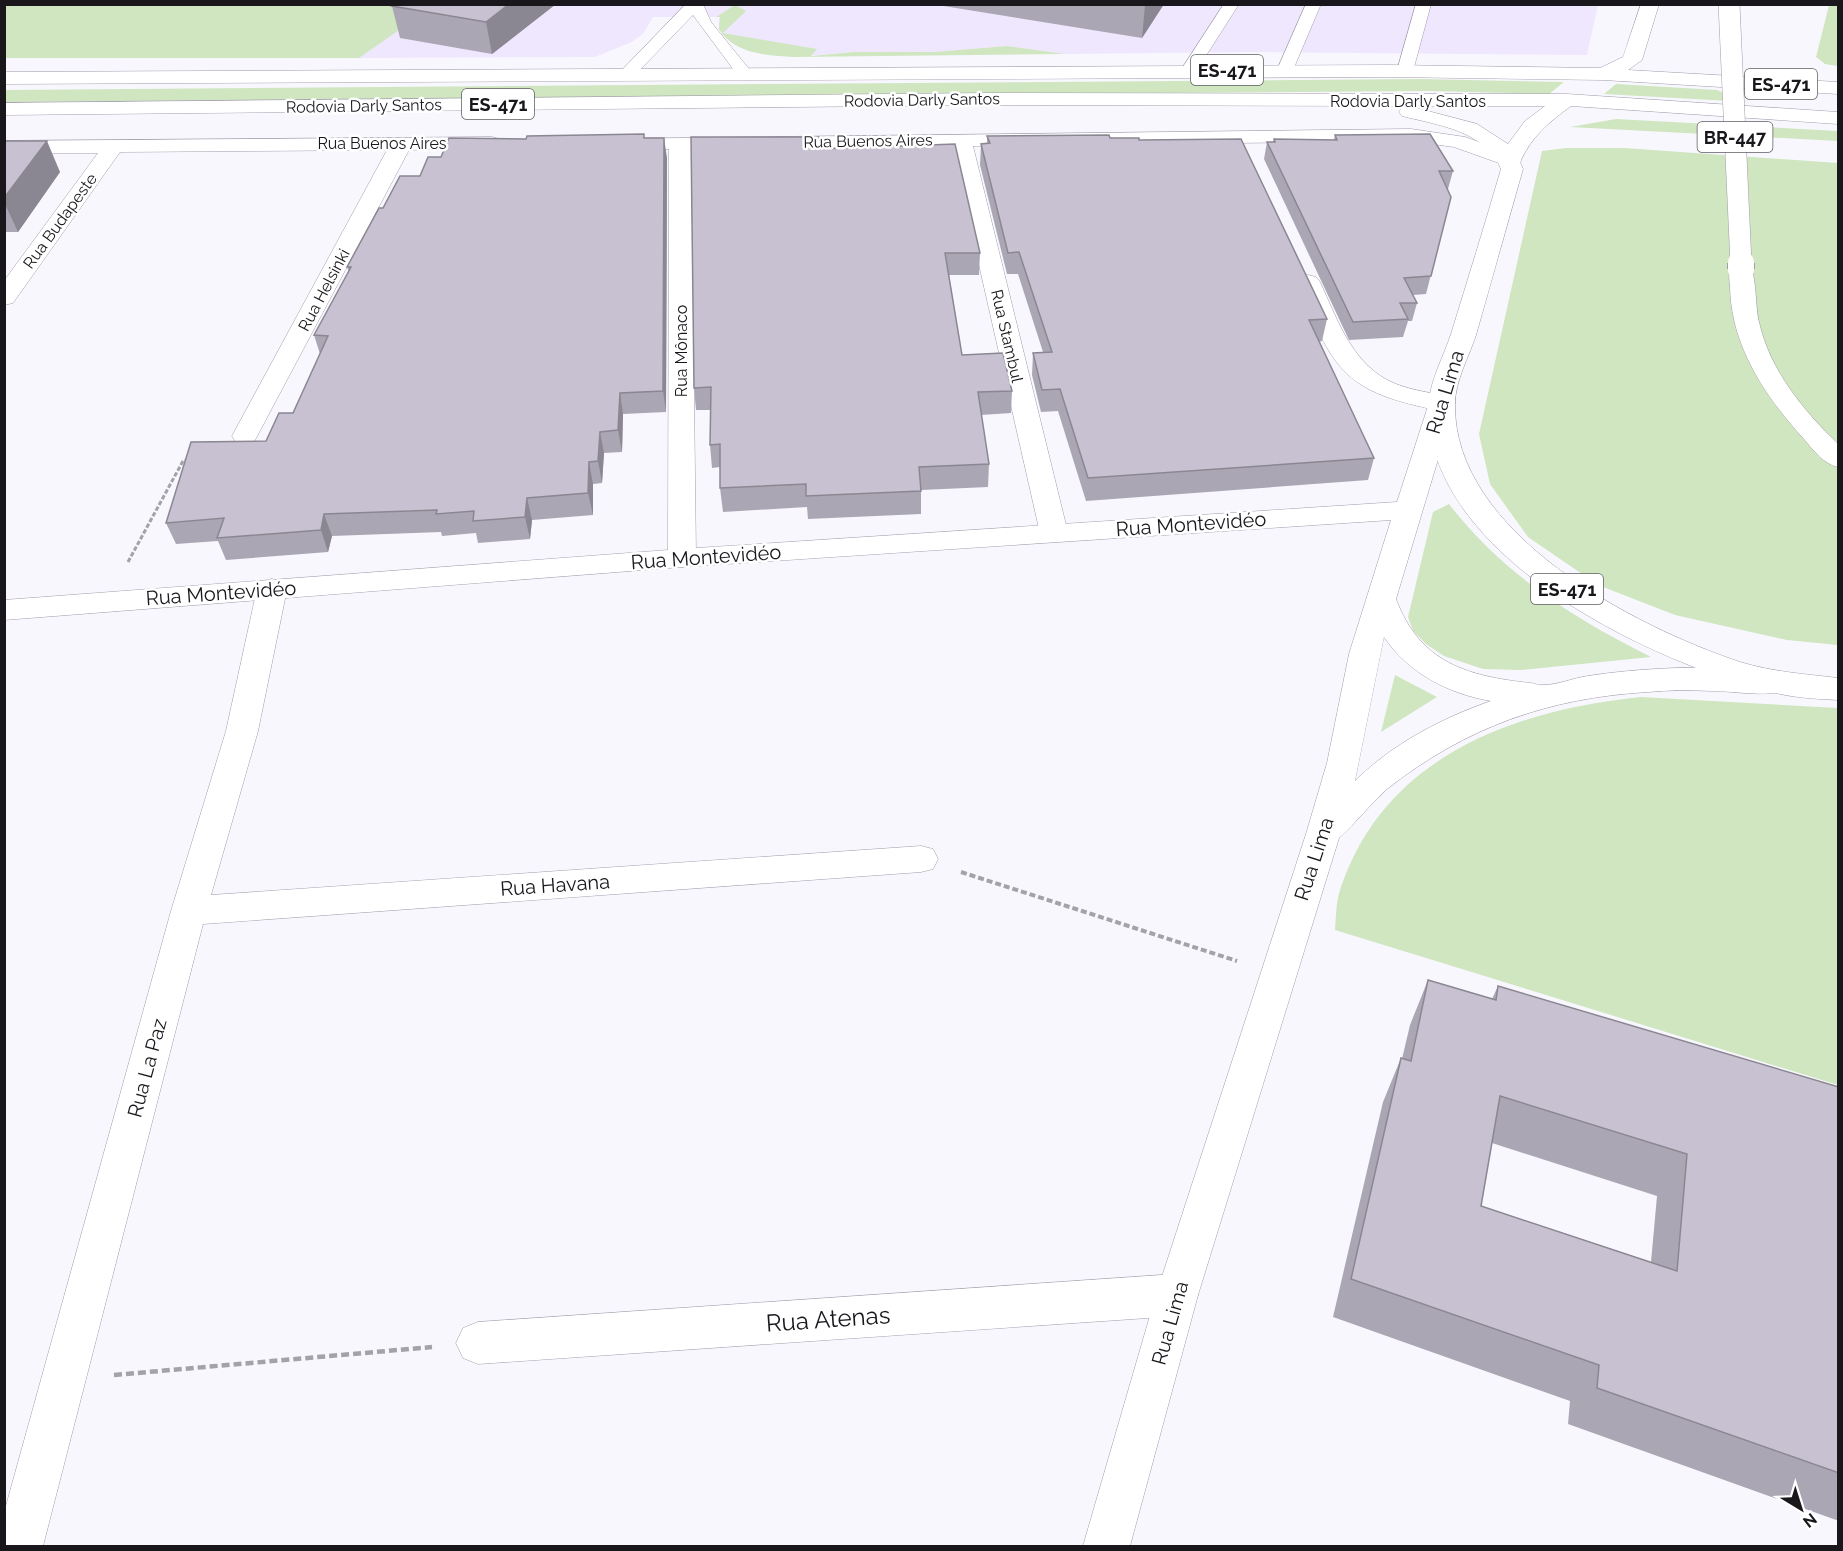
<svg xmlns="http://www.w3.org/2000/svg" width="1843" height="1551" font-family="Raleway,sans-serif">
  <rect width="100%" height="100%" fill="#f9f7fe"/>
  <path fill="#efe7fe" d="M435 4 1598 5 1587 55 1256 52 1065 54 1007 46 934 52H854L794 57 764 54 739 47 723 36 719 29V17H653L643 34 632 42 595 57 359 58Z"/>
  <path fill="#cfe6c0" d="M5 5H435L359 58H5Z
    M735 5 746 11 723 33 817 49 811 56 854 52H934L1007 46 1065 54 794 57C769 56 734 54 719 29L720 17H716Z
    M1829 5H1838V66L1825 64 1816 57Z
    M1421 79 1564 82 1549 94 1429 91 5 102 4 90Z
    M1616 84 1717 90 1747 102 1604 94Z
    M1616 119 1838 131V141L1570 127Z
    M1566 148H1624L1838 163V645L1787 640 1675 615 1598 585 1528 537 1490 484 1479 434 1542 151Z
    M1449 504C1503 574 1573 618 1651 657L1521 670 1483 669 1444 656 1426 644 1413 631 1408 617 1433 512Z
    M1395 675 1437 697 1381 732Z
    M1641 697 1838 708V1085L1335 930C1336 917 1336 902 1340 890 1384 756 1514 710 1641 697Z"/>
  <g fill="none" stroke-linecap="round" stroke-linejoin="round">
    <g stroke="#a19cab" stroke-width="1">
      <path id="lane" d="M686 4H703L711 22 753 74 751 77H739L693 15 633 77H621L619 74 621 71Z
        M1224 4H1239L1195 73H1183L1181 70Z
        M1306 4H1321L1293 70 1291 73H1279L1277 70Z
        M1416 4H1431L1413 71 1405 76 1397 71Z"/>
    </g>
    <g stroke="#a19cab" stroke-width="1">
      <path id="street" d="M1411 129 1465 137 1518 156 1521 161 1518 166 1510 167 1454 147 1411 141 973 146 1068 533 1064 539 1054 542 1044 539 1040 533 952 146 691 149 696 558 692 565 682 567 672 565 668 558 669 149H621L614 147 610 143 614 139Z
        M492 137 499 139 503 143 499 147 409 150 254 442 245 444 236 442 232 436 387 150 120 152 13 303 4 305V281L98 153H4V141Z
        M1308 275 1316 277 1320 282C1338 321 1353 367 1396 384 1414 391 1433 393 1451 397L1455 403 1451 409 1442 411C1342 392 1335 371 1296 282L1300 277Z
        M272 579 282 582 287 589 258 731 211 895 921 846 933 849 938 859 933 869 921 872 203 924 43 1546H4V1513L171 911 226 731 257 589 262 582Z
        M1177 1274 1192 1280 1198 1295 1192 1310 1177 1316 478 1364 463 1358 456 1343 463 1328 478 1322Z"/>
    </g>
    <g stroke="#a19cab" stroke-width="1">
      <path id="secondary" d="M1442 395 1451 397 1455 403 1396 599C1420 663 1467 676 1530 683 1534 683 1539 686 1543 685 1558 685 1573 678 1588 676 1637 668 1738 662 1784 675L1789 683 1784 691C1761 697 1735 691 1712 691 1691 690 1669 690 1648 692 1548 698 1466 727 1387 789 1370 804 1356 823 1339 838L1198 1295 1130 1546H1083L1156 1295 1306 834 1327 763 1349 654 1391 520 682 567 4 620V600L682 549 1397 502 1429 403 1433 397ZM1384 637C1408 673 1449 694 1491 701 1442 718 1392 744 1355 781Z"/>
    </g>
    <g stroke="#a19cab" stroke-width="1">
      <path id="primary" d="M1641 4H1659L1642 60 1628 70 1838 82V94L1603 80 1389 77 4 84V72L1389 65 1600 68 1623 57Z
        M992 93 1567 94 1838 112V124L1571 106C1548 123 1532 136 1520 162L1523 169C1507 224 1492 280 1476 335 1469 357 1455 381 1455 404 1453 533 1635 627 1740 662 1773 672 1805 674 1838 678V700C1819 699 1799 698 1780 694 1657 666 1421 555 1429 403 1430 380 1444 356 1451 334 1468 279 1485 224 1501 169 1486 131 1438 125 1402 116L1399 112 1402 108 1409 106 992 105 4 115V103ZM1409 106H1545L1525 121 1508 144 1477 124Z
        M1741 262 1749 264C1757 275 1755 307 1759 322 1770 371 1804 411 1838 444V467C1824 464 1814 451 1804 439 1765 396 1731 346 1730 286 1729 278 1728 271 1733 264Z"/>
    </g>
    <path stroke="#a4a2a9" stroke-width="3" stroke-dasharray="4.5 2" stroke-linecap="butt" d="M128 562 183 461 189 459"/>
    <path stroke="#a4a2a9" stroke-width="4" stroke-dasharray="6 3" stroke-linecap="butt" d="M961 872 1237 961"/>
    <path stroke="#a4a2a9" stroke-width="4.5" stroke-dasharray="8 4" stroke-linecap="butt" d="M114 1375 432 1347"/>
    <use href="#lane" fill="#fff" fill-rule="evenodd"/>
    <use href="#street" fill="#fff" fill-rule="evenodd"/>
    <use href="#secondary" fill="#fff" fill-rule="evenodd"/>
    <use href="#primary" fill="#fff" fill-rule="evenodd"/>
    <g stroke="#a19cab" stroke-width="22" stroke-linecap="butt">
      <path id="primary-bridge-far1" d="M1729 4 1741 264"/>
    </g>
    <g stroke="#a19cab" stroke-width="28" stroke-linecap="butt">
      <path id="primary-bridge" d="M1741 263V269"/>
    </g>
    <use href="#primary-bridge-far1" stroke="#fff" stroke-width="21"/>
    <use href="#primary-bridge" stroke="#fff" stroke-width="26"/>
  </g>
  <path fill="#aba6b4" fill-rule="evenodd" d="M395 4H556L492 54 400 38 392 6Z
    M931 4H1164L1142 38Z
    M644 134V138L667 158 666 412 623 414 622 452 604 453 602 483 593 484V515L532 520 530 539 478 543 476 533 442 536 441 532 332 536 328 552 226 560 218 541 176 544 166 523 266 441 293 413 320 354 314 335 349 272 347 267 383 208 441 157 526 139Z
    M1335 135 1453 171 1448 189H1447L1451 197 1426 294 1413 295 1417 303 1412 321H1408L1403 337 1349 340 1264 159 1267 142H1273L1274 139 1334 140Z
    M987 136 1110 138 1139 140 1327 319 1322 341 1319 342 1374 458 1368 480 1086 501 1058 411 1041 412 1032 375 1033 353 1043 352 1018 274H1007L980 165 981 144H987Z
    M4 141 60 172 18 232H4Z
    M820 149 980 253 979 275H949L962 355 1012 391 1011 413 981 415 989 464 988 487 921 490V514L808 519 807 507 723 512 720 488V467L712 468 710 445V410H696L694 388Z
    M1428 980 1492 999 1498 986 1839 1087V1521L1568 1424 1570 1401 1333 1317 1383 1102 1401 1058 1402 1059 1410 1025ZM1492 1143 1657 1196 1651 1262 1481 1206Z"/>
  <path fill="#8b8792" d="M509 4H556L492 54 486 22Z
    M1146 4H1164L1142 38 1145 5Z
    M664 138 667 158 666 412 663 391Z
    M47 141 60 172 18 232 4 202V198Z
    M620 393 623 414 622 452 618 430Z
    M600 432 604 453 602 483 598 461Z
    M589 462 593 484V515L588 493Z
    M527 498 532 520 530 539 525 517Z
    M324 514 332 536 328 552 321 530Z"/>
  <path fill="#c7c1d1" stroke="#8b8792" stroke-width="1.5" fill-rule="evenodd" d="M395 4H509L486 22 392 6Z
    M644 134V138H664L663 391 620 393 618 430 600 432 598 461 589 462 588 493 527 498 525 517 473 521 474 511 436 514 437 510 324 514 321 530 217 538 224 518 166 523 191 442 266 441 279 413H293L328 336 314 335 351 267H347L379 208H383L400 176H420L428 157H441L449 138 526 139 527 136Z
    M1430 134 1453 171H1439L1451 197 1431 276 1404 278 1417 303H1400L1408 319 1353 322 1267 142H1275L1274 139 1337 140 1335 135Z
    M1109 135 1110 138H1139V140L1241 139 1327 319 1309 320 1374 458 1088 478 1060 389 1042 390 1033 353 1052 352 1019 252 1008 253 981 144 990 143 987 136Z
    M691 137H819L820 149 955 144 980 253H945L962 355 1003 353 1012 391 978 392 989 464 919 467 921 491 806 496V484L720 488V444L710 445 711 387 694 388Z
    M4 141H47L4 198Z
    M1428 980 1496 1000 1498 986 1839 1087V1473L1597 1388 1599 1365 1351 1279 1401 1058 1411 1061ZM1500 1096 1687 1154 1677 1271 1481 1206Z"/>
  <g text-anchor="middle" dominant-baseline="central" stroke-width="5" stroke-linejoin="round" paint-order="stroke">
    <g font-size="16" fill="#19171c" stroke="#fff">
      <text transform="translate(922 100) rotate(-1)">Rodovia Darly Santos</text>
      <text x="1408" y="101">Rodovia Darly Santos</text>
      <text transform="translate(364 106) rotate(-1)">Rodovia Darly Santos</text>
      <text transform="translate(868 141) rotate(-1)">Rua Buenos Aires</text>
      <text x="382" y="143">Rua Buenos Aires</text>
      <text transform="translate(60 221) rotate(-54)">Rua Budapeste</text>
      <text transform="translate(324 290) rotate(-62)">Rua Helsinki</text>
      <text transform="translate(1007 336) rotate(77)">Rua Stambul</text>
      <text transform="translate(681 351) rotate(-90)">Rua Mônaco</text>
    </g>
    <g fill="#fff" stroke="#5e5d60" stroke-width="1.5">
      <rect x="1191" y="55" width="72" height="30" rx="4.5"/>
      <rect x="1745" y="69" width="72" height="30" rx="4.5"/>
      <rect x="462" y="89" width="72" height="30" rx="4.5"/>
      <rect x="1697.5" y="122" width="75" height="30" rx="4.5"/>
      <rect x="1531" y="574" width="72" height="30" rx="4.5"/>
    </g>
    <g font-size="18" font-weight="bold" fill="#19171c">
      <text x="1227" y="70">ES-471</text>
      <text x="1781" y="84">ES-471</text>
      <text x="498" y="104">ES-471</text>
      <text x="1735" y="137">BR-447</text>
      <text x="1567" y="589">ES-471</text>
    </g>
    <g font-size="20" fill="#19171c" stroke="#fff">
      <text transform="translate(1445 392) rotate(-73)">Rua Lima</text>
      <text transform="translate(1191 524) rotate(-4)">Rua Montevidéo</text>
      <text transform="translate(706 557) rotate(-4)">Rua Montevidéo</text>
      <text transform="translate(221 593) rotate(-4)">Rua Montevidéo</text>
      <text transform="translate(1314 859) rotate(-72)">Rua Lima</text>
      <text transform="translate(555 885) rotate(-4)">Rua Havana</text>
      <text transform="translate(147 1068) rotate(-75)">Rua La Paz</text>
      <text transform="translate(1170 1323) rotate(-74)">Rua Lima</text>
    </g>
    <g font-size="24" fill="#19171c" stroke="#fff">
      <text transform="translate(828 1319) rotate(-4)">Rua Atenas</text>
    </g>
  </g>
  <rect width="1843" height="1551" fill="none" stroke="#19171c" stroke-width="12"/>
  <g transform="translate(1801 1509) rotate(142)" stroke="#ffffff" stroke-width="4.5" paint-order="stroke">
  <path d="M0-4.5L10 22L0 15L-10 22Z" fill="#19171c"/>
  <text y="-9" font-size="16" font-weight="bold" text-anchor="middle" fill="#19171c">N</text>
  </g>
</svg>
